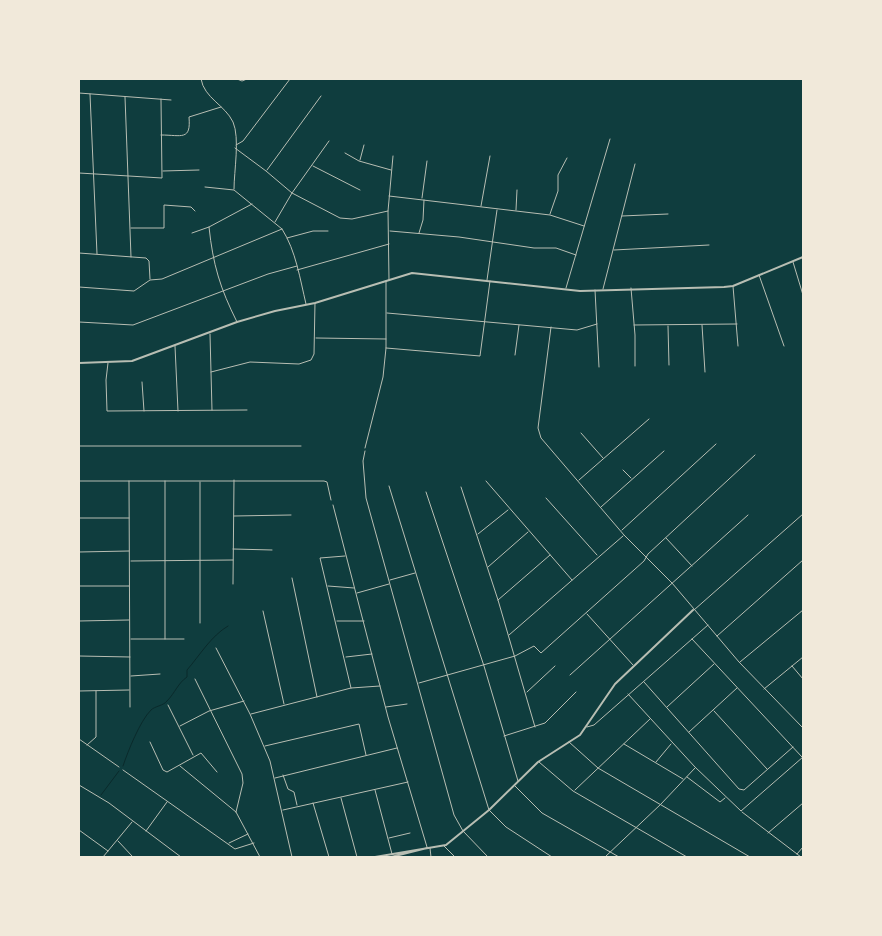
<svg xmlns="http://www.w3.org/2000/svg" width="882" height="936" font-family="'DM Sans',sans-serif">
  <rect width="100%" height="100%" fill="#0f3d3e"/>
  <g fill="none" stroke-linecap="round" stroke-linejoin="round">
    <path stroke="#0a2a2b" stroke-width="1" d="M123 766C128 751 140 721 151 710 155 706 163 706 167 701 175 693 178 683 187 677V670C200 655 211 636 228 626
      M101 795 119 771"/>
    <path stroke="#b8beb3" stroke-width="1" d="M201 79C204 98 225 105 233 122 240 138 234 171 234 189
      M237 79 242 81 247 79
      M79 93 171 100
      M90 94 97 254
      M125 97 131 257
      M161 135C182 135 191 141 189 117L221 107
      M236 145 243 141 290 79
      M235 148 266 171 292 193 340 218 352 219 388 211
      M345 153 359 161 391 170
      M360 160 364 145
      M313 166 360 190
      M267 170 321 96
      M163 171 199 170
      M79 173 162 178 161 99
      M205 187 234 190 282 229C296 251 300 279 306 304
      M389 196 550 215 584 226
      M422 198 427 161
      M481 206 490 156
      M516 210 517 190
      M550 214 558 191V175L567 158
      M622 216 668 214
      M275 222 292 193 329 141
      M209 227C213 265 220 288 237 322
      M131 228H164V205L191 207 195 211
      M390 231 459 237 534 248H556L576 255
      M192 233 209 227 252 204
      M419 233 423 220 424 200
      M287 238 313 231H328
      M614 250 709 245
      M79 253 146 258 149 261 150 279
      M793 262 803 295
      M297 270 389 244
      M759 275 784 346
      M389 280 388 211 393 156
      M487 280 497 210
      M733 286 738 346
      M79 287 134 291 150 280 162 279 282 229
      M566 288 610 139
      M631 288 635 335V366
      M603 289 635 164
      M595 290 599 367
      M387 313 577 330 597 324
      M79 322 133 325 268 274 297 266
      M634 325 737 324
      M702 325 705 372
      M668 326 669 365
      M551 327 538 428 541 438 624 535 672 583 739 662 803 728
      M210 334 212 410
      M316 338 386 339
      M175 346 178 411
      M386 348 480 356 490 281
      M515 355 519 325
      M108 363 106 380 107 411 247 410
      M211 372 250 362 299 364 311 360 314 354 315 303
      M142 382 144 411
      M581 433 603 458
      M79 446H301
      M365 448 383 377 386 348V281
      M365 451 363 461 366 498 454 815 463 831 488 857
      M623 470 631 478
      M579 480 649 419
      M79 481H324L327 482 331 500
      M129 481 130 707
      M486 481 572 580
      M389 486 489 810 506 827 552 857
      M461 487 498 600 535 727
      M426 492 484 666 518 781
      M546 498 597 555
      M333 505 388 717 427 847
      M601 507 664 451
      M234 516 291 515
      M79 518H129
      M622 530 716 444
      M478 534 508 510
      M666 538 692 566
      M233 549 272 550
      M79 552 129 551
      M345 556 320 558 351 688
      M131 561 233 560
      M488 567 528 532
      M292 578 317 697
      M390 580 415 573
      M233 584 234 480
      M79 586H129
      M328 586 354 588
      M357 593 389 584
      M498 600 550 555
      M694 610 803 514
      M263 611 284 704
      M587 614 633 665
      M79 621 129 620
      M337 621H364
      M200 623V482
      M509 635 623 536
      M717 636 803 560
      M131 639H184
      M165 639V481
      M692 639 802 757
      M216 648 250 714 270 761 292 857
      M79 656 130 657
      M346 657 372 654
      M740 662 803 610
      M792 666 803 679
      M570 675 748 515
      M131 676 160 674
      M195 679 242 774 243 783 236 812
      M644 682 739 789 744 790 793 747
      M419 683 515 656 534 646 541 653 644 561 648 554 755 455
      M764 689 803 657
      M79 691 129 690
      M527 692 555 666
      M628 694 695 767 741 811 803 757
      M168 705 193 755
      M386 707 407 704
      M667 707 714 664
      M714 711 767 769
      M251 714 351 688 380 686
      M180 726 209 711 244 701
      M587 727 594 725 708 625
      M689 732 737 688
      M504 736 545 723 576 692
      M79 739 119 767
      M150 742 163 770 167 772 201 753 217 772
      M569 742 598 768 750 857
      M624 744 683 779
      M87 745 96 737V691
      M265 746 359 724 366 755
      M539 762 573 791 687 857
      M656 762 671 744
      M180 766 236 812 260 857
      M123 770 235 849 254 843
      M283 775 288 789 294 792 297 805
      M687 777 720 802 725 798
      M275 778 397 748
      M79 785 109 803 181 857
      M515 786 542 813 619 857
      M375 790 392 854
      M575 790 650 719
      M341 798 357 857
      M313 803 329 857
      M283 810 408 782
      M742 812 801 857
      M79 830 108 851
      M146 831 167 802
      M768 833 803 803
      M389 838 410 833
      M118 841 132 856
      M229 843 248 834
      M444 846 455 857
      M430 848 431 857
      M797 854 803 847
      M103 857 132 822
      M605 857 661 804 695 768"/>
    <path stroke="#b8beb3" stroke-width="2" d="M79 363 132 361 237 322 275 311 315 303 412 273 580 291 724 287 733 286 803 257
      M375 857 446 845 489 810 538 762 580 735 615 684 693 610
      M391 857 427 848"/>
  </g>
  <rect width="882" height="936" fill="none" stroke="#f1e9da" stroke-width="160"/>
</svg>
